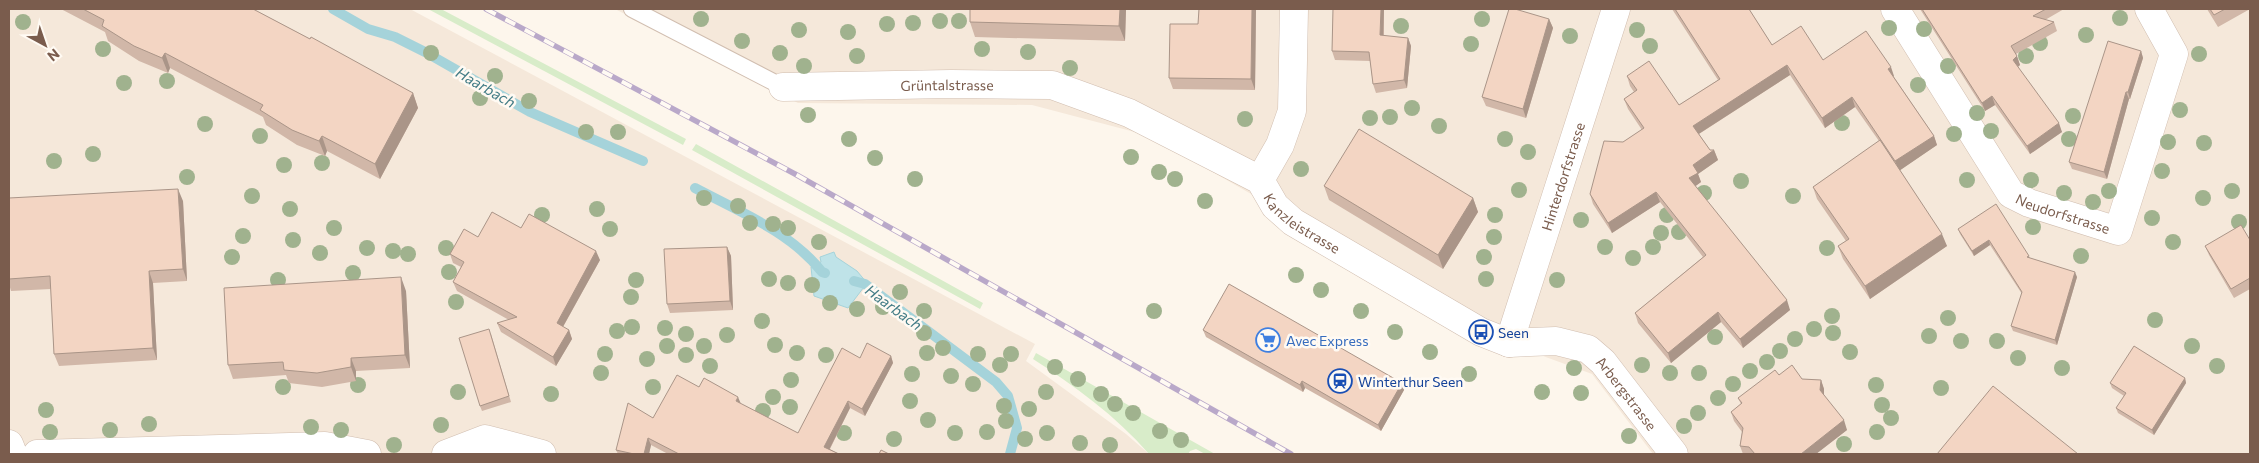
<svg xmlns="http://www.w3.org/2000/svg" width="2259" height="463" font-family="Commissioner,sans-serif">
  <rect width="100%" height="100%" fill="#fdf6ec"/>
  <path fill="#f5e8da" d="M9 9H410L1035 344 1026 361 1126 434 1149 454H9Z
    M615 9H2250V454H1653L1592 374 1516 346 1150 136 1032 105 798 103Z"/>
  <path fill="#d8ecc9" d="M428 9H441L686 139 683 145Z
    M696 144 983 303 980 309 692 150Z
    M1036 353 1215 454H1205L1196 449 1190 451 1188 454H1149C1116 416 1075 386 1033 359Z"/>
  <path fill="#bfe3e8" stroke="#a5d3da" d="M834 252 836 257 857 271 867 283 848 308 814 296 811 267 821 262 820 257Z"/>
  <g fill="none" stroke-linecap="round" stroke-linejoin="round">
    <path stroke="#a5d3da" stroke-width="10" d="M333 9 368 29 395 37 425 52 530 112 643 161
      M695 188C738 211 791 232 822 272L825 273
      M854 281 865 284 996 382 1008 396 1017 428 1010 454"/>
    <g stroke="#d1beb0" stroke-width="18">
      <path id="service" d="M632 9 783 87"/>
    </g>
    <g stroke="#d1beb0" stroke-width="29">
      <g id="minor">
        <path id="s1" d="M1895 9 2011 194 2029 203 2118 231 2174 54 2149 9"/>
        <path id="s2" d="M783 87 951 84 1052 85 1129 113 1260 180 1275 206 1293 222 1481 332 1509 343 1556 341 1588 349 1603 362 1674 454"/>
        <path id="s3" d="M1509 343 1616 9"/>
        <path d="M9 444 13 454"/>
        <path d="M37 454 325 446 367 454"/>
        <path d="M446 454 485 439 542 454"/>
      </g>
    </g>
    <g stroke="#d1beb0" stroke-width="29">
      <path id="tertiary" d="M1260 180 1280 145 1292 111 1294 9"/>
    </g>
    <use href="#service" stroke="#fff" stroke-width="16"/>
    <use href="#minor" stroke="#fff" stroke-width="28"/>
    <use href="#tertiary" stroke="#fff" stroke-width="28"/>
    <g stroke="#b9a8c9" stroke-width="5.5">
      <path id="rail" d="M486 9 795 174 1291 454"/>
    </g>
    <use href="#rail" stroke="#fffaf3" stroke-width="4" stroke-dasharray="11" stroke-linecap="butt"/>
  </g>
  <g fill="#a0b28e">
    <circle cx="2120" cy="18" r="8"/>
    <circle cx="701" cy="19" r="8"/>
    <circle cx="1482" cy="19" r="8"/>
    <circle cx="940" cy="21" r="8"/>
    <circle cx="959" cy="21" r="8"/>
    <circle cx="23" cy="22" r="8"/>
    <circle cx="913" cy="23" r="8"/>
    <circle cx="887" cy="24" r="8"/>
    <circle cx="1401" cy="26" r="8"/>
    <circle cx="1889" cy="28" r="8"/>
    <circle cx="1924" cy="29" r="8"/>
    <circle cx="799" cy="30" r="8"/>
    <circle cx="1637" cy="30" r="8"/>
    <circle cx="848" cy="32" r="8"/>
    <circle cx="2086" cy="35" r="8"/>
    <circle cx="1570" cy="36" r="8"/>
    <circle cx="742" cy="41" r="8"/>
    <circle cx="2040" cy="43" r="8"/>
    <circle cx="1471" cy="44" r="8"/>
    <circle cx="1650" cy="46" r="8"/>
    <circle cx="103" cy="49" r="8"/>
    <circle cx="982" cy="49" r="8"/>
    <circle cx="1028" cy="52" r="8"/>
    <circle cx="431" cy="53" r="8"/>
    <circle cx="780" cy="53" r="8"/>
    <circle cx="2199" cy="54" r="8"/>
    <circle cx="857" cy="56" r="8"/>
    <circle cx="2026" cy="56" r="8"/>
    <circle cx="804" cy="66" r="8"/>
    <circle cx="1948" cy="66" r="8"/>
    <circle cx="1070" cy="68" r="8"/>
    <circle cx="495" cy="76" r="8"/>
    <circle cx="167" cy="81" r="8"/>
    <circle cx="124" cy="83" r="8"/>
    <circle cx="1918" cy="85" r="8"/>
    <circle cx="480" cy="98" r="8"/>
    <circle cx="529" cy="101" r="8"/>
    <circle cx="1412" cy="108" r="8"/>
    <circle cx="2180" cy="110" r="8"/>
    <circle cx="1977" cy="113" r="8"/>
    <circle cx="808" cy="115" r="8"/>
    <circle cx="2073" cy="116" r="8"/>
    <circle cx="1390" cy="117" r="8"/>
    <circle cx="1370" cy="118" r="8"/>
    <circle cx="1245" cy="119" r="8"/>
    <circle cx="1842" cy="123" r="8"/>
    <circle cx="205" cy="124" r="8"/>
    <circle cx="1439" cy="126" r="8"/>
    <circle cx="1991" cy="131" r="8"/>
    <circle cx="586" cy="132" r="8"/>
    <circle cx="618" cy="132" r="8"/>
    <circle cx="1954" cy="134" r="8"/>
    <circle cx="260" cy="136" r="8"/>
    <circle cx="849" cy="139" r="8"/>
    <circle cx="1505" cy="139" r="8"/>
    <circle cx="2069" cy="139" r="8"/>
    <circle cx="2168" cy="142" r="8"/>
    <circle cx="2204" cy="143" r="8"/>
    <circle cx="1528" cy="152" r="8"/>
    <circle cx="93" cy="154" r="8"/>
    <circle cx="1131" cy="157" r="8"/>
    <circle cx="875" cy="158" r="8"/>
    <circle cx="54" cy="161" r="8"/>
    <circle cx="322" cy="163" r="8"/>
    <circle cx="284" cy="165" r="8"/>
    <circle cx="1301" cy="169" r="8"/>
    <circle cx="2162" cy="171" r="8"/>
    <circle cx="1159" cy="172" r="8"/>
    <circle cx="187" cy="177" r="8"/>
    <circle cx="915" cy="179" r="8"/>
    <circle cx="1175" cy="179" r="8"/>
    <circle cx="1967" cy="180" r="8"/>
    <circle cx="2031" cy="180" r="8"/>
    <circle cx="1741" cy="181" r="8"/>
    <circle cx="1519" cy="190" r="8"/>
    <circle cx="2109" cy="191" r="8"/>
    <circle cx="2232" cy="191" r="8"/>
    <circle cx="1704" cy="193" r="8"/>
    <circle cx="2064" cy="193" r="8"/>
    <circle cx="252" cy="196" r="8"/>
    <circle cx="1793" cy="196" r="8"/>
    <circle cx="704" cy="198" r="8"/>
    <circle cx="2203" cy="198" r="8"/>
    <circle cx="1205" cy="201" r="8"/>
    <circle cx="2093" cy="202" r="8"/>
    <circle cx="738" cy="206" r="8"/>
    <circle cx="290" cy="209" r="8"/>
    <circle cx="597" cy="209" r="8"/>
    <circle cx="542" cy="215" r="8"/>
    <circle cx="1495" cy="215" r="8"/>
    <circle cx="1667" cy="215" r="8"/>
    <circle cx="2152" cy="218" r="8"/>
    <circle cx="1581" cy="220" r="8"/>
    <circle cx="2239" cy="222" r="8"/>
    <circle cx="750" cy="223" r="8"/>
    <circle cx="773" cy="224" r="8"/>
    <circle cx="2033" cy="227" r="8"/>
    <circle cx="334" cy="228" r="8"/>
    <circle cx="788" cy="228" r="8"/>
    <circle cx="610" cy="229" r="8"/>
    <circle cx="1679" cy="232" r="8"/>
    <circle cx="1661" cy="233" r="8"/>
    <circle cx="243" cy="236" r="8"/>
    <circle cx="1494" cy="237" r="8"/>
    <circle cx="293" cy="240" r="8"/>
    <circle cx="819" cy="242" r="8"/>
    <circle cx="2173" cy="242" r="8"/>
    <circle cx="1605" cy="247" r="8"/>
    <circle cx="1653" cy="247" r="8"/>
    <circle cx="367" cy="248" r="8"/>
    <circle cx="446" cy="248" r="8"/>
    <circle cx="1827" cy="248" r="8"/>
    <circle cx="393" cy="251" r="8"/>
    <circle cx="320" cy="253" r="8"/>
    <circle cx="408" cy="254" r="8"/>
    <circle cx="2081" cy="256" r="8"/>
    <circle cx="232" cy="257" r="8"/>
    <circle cx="1484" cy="257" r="8"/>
    <circle cx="1633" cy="258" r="8"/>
    <circle cx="449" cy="272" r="8"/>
    <circle cx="353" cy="273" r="8"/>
    <circle cx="1296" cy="275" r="8"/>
    <circle cx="769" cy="279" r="8"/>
    <circle cx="1486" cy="279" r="8"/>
    <circle cx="278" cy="280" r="8"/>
    <circle cx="636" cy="280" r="8"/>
    <circle cx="1557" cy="280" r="8"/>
    <circle cx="788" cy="283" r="8"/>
    <circle cx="812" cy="285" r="8"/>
    <circle cx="1321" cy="290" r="8"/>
    <circle cx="900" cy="292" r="8"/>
    <circle cx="631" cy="297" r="8"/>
    <circle cx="456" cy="302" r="8"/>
    <circle cx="830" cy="303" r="8"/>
    <circle cx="883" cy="307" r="8"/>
    <circle cx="857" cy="309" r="8"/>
    <circle cx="924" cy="311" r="8"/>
    <circle cx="1154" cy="311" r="8"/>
    <circle cx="1361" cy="311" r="8"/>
    <circle cx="1832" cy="316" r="8"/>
    <circle cx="1948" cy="318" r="8"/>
    <circle cx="2155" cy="320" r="8"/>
    <circle cx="762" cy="321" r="8"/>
    <circle cx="632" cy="327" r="8"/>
    <circle cx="665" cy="328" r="8"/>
    <circle cx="1814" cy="329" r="8"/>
    <circle cx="617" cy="331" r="8"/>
    <circle cx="1395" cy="332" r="8"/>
    <circle cx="924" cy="333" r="8"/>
    <circle cx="1833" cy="333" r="8"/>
    <circle cx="686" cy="334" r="8"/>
    <circle cx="727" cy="335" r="8"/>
    <circle cx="1929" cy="336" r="8"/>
    <circle cx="1715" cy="337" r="8"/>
    <circle cx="1795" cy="339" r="8"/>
    <circle cx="1961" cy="341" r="8"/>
    <circle cx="1997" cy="341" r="8"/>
    <circle cx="775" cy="345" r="8"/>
    <circle cx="667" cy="346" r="8"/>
    <circle cx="704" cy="346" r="8"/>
    <circle cx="2192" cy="346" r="8"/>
    <circle cx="943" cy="348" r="8"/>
    <circle cx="1780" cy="351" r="8"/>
    <circle cx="1430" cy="352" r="8"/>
    <circle cx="1850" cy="352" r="8"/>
    <circle cx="797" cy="353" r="8"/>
    <circle cx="927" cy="353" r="8"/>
    <circle cx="605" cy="354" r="8"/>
    <circle cx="978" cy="354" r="8"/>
    <circle cx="1011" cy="354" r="8"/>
    <circle cx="686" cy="355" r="8"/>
    <circle cx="826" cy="355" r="8"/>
    <circle cx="2018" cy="358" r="8"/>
    <circle cx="647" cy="359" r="8"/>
    <circle cx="1767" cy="362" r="8"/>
    <circle cx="1000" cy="365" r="8"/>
    <circle cx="1642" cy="365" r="8"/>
    <circle cx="710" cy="366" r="8"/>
    <circle cx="2217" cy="366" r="8"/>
    <circle cx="1055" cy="367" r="8"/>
    <circle cx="1574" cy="368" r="8"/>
    <circle cx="2062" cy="368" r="8"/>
    <circle cx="1750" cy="371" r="8"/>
    <circle cx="601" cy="373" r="8"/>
    <circle cx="1670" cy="373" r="8"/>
    <circle cx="1699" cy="373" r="8"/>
    <circle cx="912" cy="374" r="8"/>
    <circle cx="1469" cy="374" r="8"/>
    <circle cx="951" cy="376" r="8"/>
    <circle cx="1078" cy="379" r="8"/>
    <circle cx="791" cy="380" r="8"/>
    <circle cx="973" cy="384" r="8"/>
    <circle cx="1733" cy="384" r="8"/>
    <circle cx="358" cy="385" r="8"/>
    <circle cx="1876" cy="385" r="8"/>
    <circle cx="283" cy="387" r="8"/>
    <circle cx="653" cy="387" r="8"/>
    <circle cx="1941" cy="388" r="8"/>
    <circle cx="458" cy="392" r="8"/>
    <circle cx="1046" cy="392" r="8"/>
    <circle cx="1542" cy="392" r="8"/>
    <circle cx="1581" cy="393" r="8"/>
    <circle cx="551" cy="394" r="8"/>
    <circle cx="1101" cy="394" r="8"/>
    <circle cx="773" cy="397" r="8"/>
    <circle cx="1718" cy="398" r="8"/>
    <circle cx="910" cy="401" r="8"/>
    <circle cx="1115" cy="404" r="8"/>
    <circle cx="1882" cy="405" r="8"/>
    <circle cx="1004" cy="406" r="8"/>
    <circle cx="790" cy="407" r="8"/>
    <circle cx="1029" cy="409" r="8"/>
    <circle cx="46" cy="410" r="8"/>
    <circle cx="763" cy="411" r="8"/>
    <circle cx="1133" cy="413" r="8"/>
    <circle cx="1698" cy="413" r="8"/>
    <circle cx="1891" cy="418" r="8"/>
    <circle cx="928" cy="420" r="8"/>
    <circle cx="1006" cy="421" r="8"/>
    <circle cx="149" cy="424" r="8"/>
    <circle cx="441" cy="425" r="8"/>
    <circle cx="1684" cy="426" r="8"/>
    <circle cx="311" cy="427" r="8"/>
    <circle cx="110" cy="430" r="8"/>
    <circle cx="341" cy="430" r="8"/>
    <circle cx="1160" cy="431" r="8"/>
    <circle cx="50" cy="432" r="8"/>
    <circle cx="987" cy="432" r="8"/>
    <circle cx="1877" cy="432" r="8"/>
    <circle cx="844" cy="433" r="8"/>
    <circle cx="955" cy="433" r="8"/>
    <circle cx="1047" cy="433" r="8"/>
    <circle cx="1629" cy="436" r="8"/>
    <circle cx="894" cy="439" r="8"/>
    <circle cx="1025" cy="439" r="8"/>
    <circle cx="1181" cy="440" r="8"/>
    <circle cx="1080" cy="443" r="8"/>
    <circle cx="1844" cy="444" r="8"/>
    <circle cx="394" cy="445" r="8"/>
    <circle cx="1110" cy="445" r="8"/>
  </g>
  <path fill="#d1b7a8" d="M61 9H253L413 93 418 108 380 179 327 151 325 156 297 145 266 125 263 117 170 68 168 73 139 61 108 41 105 32Z
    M1126 9 1125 41 975 37 970 22Z
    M1199 9H1256L1255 90 1173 89 1169 78 1198 24Z
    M1333 9H1384V36L1408 38 1411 46 1407 88 1376 93 1373 84 1370 61 1335 60 1332 51Z
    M1672 9H1749L1772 45 1823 60 1894 76V77L1934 136 1937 145 1900 170 1947 246 1870 299 1843 259 1838 246 1846 241 1817 199 1813 187 1879 141 1855 107 1825 128 1790 75 1699 134 1710 150H1714L1718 160 1698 174 1701 182 1695 186 1790 310 1743 348 1721 322 1671 363 1638 323 1635 313 1703 257 1660 202 1612 233 1593 204 1590 194 1623 142 1642 130 1628 109 1624 99 1634 92 1630 86 1627 76 1679 105 1718 80Z
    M1920 9H2064L2045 20 2054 22 2057 31 2016 54 2020 65 2018 67 2062 132 2030 154 1995 105 1985 111Z
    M2207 9H2250L2218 27Z
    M1549 19 1553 28 1526 118 1486 106 1482 97Z
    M2141 51 2143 58 2130 99H2129L2107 179 2072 169 2069 162Z
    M1324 186 1473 198 1478 212 1443 269 1329 200Z
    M9 198 183 201 187 281 153 283 157 360 59 366 54 354 51 289 11 291 9 284Z
    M521 228 600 260 563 327 569 330 572 339 556 366 501 332 497 323 509 320 457 291 453 282 461 267 453 263 450 254 478 237Z
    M1958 229 2029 256 2030 258 2077 277 2057 345 2013 331 2011 326 2022 294 1990 245 1974 256 1960 234Z
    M2250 240V289L2234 298 2209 255 2205 246Z
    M727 247 731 256 733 310 670 313 667 304Z
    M406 291 410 368 356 371V381L322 387 289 383 286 375 233 379 228 365Z
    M1203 330 1404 390 1381 431 1305 388 1303 392 1206 337Z
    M491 334 511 402 482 411 480 406Z
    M891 356 893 363 865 416 850 408 830 449 839 454H668L651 445 649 454H618L616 450 653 418 699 387 740 404 798 433 860 358Z
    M1779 375 1802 379 1821 380 1824 389V395L1847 430 1816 454H1743L1740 446 1742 432 1734 421 1731 412 1741 404 1738 398Z
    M2185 378 2186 383 2154 435 2118 413 2116 408 2124 396 2112 388 2110 383Z"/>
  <path fill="#aa9588" d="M1120 9H1126L1125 41 1119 26Z
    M1252 9H1256L1255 90 1251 79Z
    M1381 9H1384L1383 44 1380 35Z
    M1549 19 1553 28 1526 118 1523 109Z
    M1408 38 1411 46 1407 88 1404 80Z
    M2141 51 2143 58 2130 99 2128 92Z
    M165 53 170 68 168 73 162 58Z
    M2017 56 2020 65 2016 68 2013 60Z
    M1787 65 1790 75 1697 135 1693 126Z
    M1891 67 1894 76 1891 78 1888 69Z
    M2126 92 2129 99 2107 179 2104 172Z
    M413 93 418 108 380 179 375 164Z
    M1992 96 1995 105 1985 111 1982 103Z
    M1852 97 1855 107 1825 128 1822 118Z
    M2059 123 2062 132 2030 154 2027 146Z
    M322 136 327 151 325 156 319 141Z
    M1934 136 1937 145 1899 171 1895 161Z
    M1714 150 1718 160 1698 174 1701 182 1693 188 1689 178 1693 165Z
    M178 189 183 201 187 281 183 269Z
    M1656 192 1660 202 1612 233 1608 223Z
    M1473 198 1478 212 1443 269 1438 255Z
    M1942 234 1947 246 1870 299 1865 286Z
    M1989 240 1990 245 1974 256 1972 251Z
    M727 247 731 256 733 310 730 301Z
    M596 251 600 260 560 332 557 323Z
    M149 271 153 283 157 360 153 348Z
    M2075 272 2077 277 2057 345 2055 340Z
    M401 277 406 291 410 368 405 355Z
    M1787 300 1790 310 1743 348 1740 339Z
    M1718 312 1721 322 1671 363 1668 353Z
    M569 330 572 339 556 366 553 357Z
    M891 356 893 363 865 416 862 409Z
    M351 358 356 371V381L351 367Z
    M2185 378 2186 383 2154 435 2152 430Z
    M1821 380 1824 389V399L1820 390Z
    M1302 381 1305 388 1303 392 1300 385Z
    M1402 383 1404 390 1381 431 1378 425Z
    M738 397 741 404 736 401Z
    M848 401 850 408 827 454 824 447Z
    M1844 420 1847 430 1816 454H1801Z
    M648 438 651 445 649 454H644Z"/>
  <path fill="#f3d5c3" stroke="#aa9588" d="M83 9H253L310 39 311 37 413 93 375 164 322 136 319 141 292 130 260 110 263 105 165 53 162 58 134 46 102 26 104 20Z
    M970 9H1120L1119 26 970 22Z
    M1199 9H1252L1251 79 1169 78 1170 24H1198Z
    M1333 9H1381L1380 35 1408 38 1404 80 1373 84 1369 52 1332 51Z
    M1509 9H1515L1549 19 1523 109 1482 97Z
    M1675 9H1749L1772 45 1801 26 1823 60 1866 31 1891 67 1888 69 1934 136 1895 161 1852 97 1822 118 1787 65 1693 126 1710 150H1714L1693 165 1698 173 1689 178 1787 300 1740 339 1718 312 1668 353 1635 313 1706 255 1656 192 1608 223 1590 194 1604 141 1623 142 1644 128 1624 99 1637 90 1627 76 1649 61 1679 105 1720 79Z
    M1922 9H2046L2033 16 2054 22 2011 46 2017 56 2013 60 2059 123 2027 146 1992 96 1982 103Z
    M2210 9H2225L2214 15Z
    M2108 41 2141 51 2128 92H2126L2104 172 2069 162Z
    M1359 129 1473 198 1438 255 1324 186Z
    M1880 140 1942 234 1865 286 1838 246 1849 239 1813 187Z
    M178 189 183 269 149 271 153 348 54 354 50 276 9 279V198Z
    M1996 204 2029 256 2027 257 2075 272 2055 340 2011 326 2022 292 1989 240 1972 251 1958 229Z
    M492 212 521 228 529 214 596 251 557 323 569 330 553 357 497 323 517 317 453 282 464 262 450 254 464 229 478 237Z
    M2241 225 2250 240V278L2231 289 2205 246Z
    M727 247 730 301 667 304 664 249Z
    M401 277 405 355 351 358V367L317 373 284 370 283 362 228 365 224 288Z
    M1229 284 1402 383 1378 425 1302 381 1300 385 1203 330Z
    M489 329 509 396 480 406 459 338Z
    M867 343 891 356 862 409 848 401 824 447 839 454H679L648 438 644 454H634L616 450 628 403 653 418 677 375 699 387 704 378 738 397 736 401 798 433 842 348 860 358Z
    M2134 346 2185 378 2152 430 2116 408 2126 393 2110 383Z
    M1792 365 1802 379 1821 380 1820 390 1844 420 1801 454H1755L1749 447 1740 446 1743 428 1731 412 1742 403 1738 398 1775 370 1779 375Z
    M1993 386 2078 454H1937Z
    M881 450 889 454H879Z"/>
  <defs>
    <g id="bus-ring" transform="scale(1.25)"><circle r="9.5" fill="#fffaf3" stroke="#1a4fb4" stroke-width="1.5"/><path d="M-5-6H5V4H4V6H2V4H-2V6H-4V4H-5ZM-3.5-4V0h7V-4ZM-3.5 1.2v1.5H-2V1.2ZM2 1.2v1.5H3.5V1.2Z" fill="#1a4fb4"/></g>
    <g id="supermarket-ring" transform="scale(1.25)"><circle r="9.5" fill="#fffaf3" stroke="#3f7fe0" stroke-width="1.5"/><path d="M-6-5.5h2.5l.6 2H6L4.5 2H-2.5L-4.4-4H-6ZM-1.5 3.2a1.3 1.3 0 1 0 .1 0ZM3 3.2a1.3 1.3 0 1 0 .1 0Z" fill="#3f7fe0"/></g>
    <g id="station-ring" transform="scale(1.25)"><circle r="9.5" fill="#fffaf3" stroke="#1a4fb4" stroke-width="1.5"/><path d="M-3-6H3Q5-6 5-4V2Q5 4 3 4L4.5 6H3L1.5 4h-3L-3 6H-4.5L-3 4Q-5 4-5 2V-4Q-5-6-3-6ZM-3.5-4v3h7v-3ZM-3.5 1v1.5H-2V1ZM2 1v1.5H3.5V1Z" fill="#1a4fb4"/></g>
  </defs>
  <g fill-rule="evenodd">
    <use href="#bus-ring" x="1481" y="332"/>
    <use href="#supermarket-ring" x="1268" y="340"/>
    <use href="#station-ring" x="1340" y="381"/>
  </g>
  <g text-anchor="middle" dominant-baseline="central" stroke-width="5" stroke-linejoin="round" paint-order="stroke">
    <g font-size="14" fill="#7a5c4d" stroke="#fffaf3">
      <text stroke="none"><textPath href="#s2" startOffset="164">Grüntalstrasse</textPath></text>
      <text stroke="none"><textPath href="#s3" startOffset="175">Hinterdorfstrasse</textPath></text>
      <text stroke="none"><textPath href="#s1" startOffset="274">Neudorfstrasse</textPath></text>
      <text stroke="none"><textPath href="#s2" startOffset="560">Kanzleistrasse</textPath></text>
      <text stroke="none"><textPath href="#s2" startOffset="939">Arbergstrasse</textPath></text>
    </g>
    <g font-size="14" fill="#164399" stroke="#fffaf3" text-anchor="start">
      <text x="1498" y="332">Seen</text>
      <text x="1358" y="381">Winterthur Seen</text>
    </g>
    <g font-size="14" fill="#366cbe" stroke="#fffaf3" text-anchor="start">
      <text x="1286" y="340">Avec Express</text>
    </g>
    <g font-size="15" font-style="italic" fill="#437c86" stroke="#fffaf3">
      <text transform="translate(486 87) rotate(30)">Haarbach</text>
      <text transform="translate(894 307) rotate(36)">Haarbach</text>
    </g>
  </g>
  <rect width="2259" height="463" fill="none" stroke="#7a5c4d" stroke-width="20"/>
  <g transform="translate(45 45) rotate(140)" stroke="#fffaf3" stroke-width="4" paint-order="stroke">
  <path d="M0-4L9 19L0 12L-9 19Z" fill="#7a5c4d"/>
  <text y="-8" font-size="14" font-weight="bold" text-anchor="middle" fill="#7a5c4d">N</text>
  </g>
</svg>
